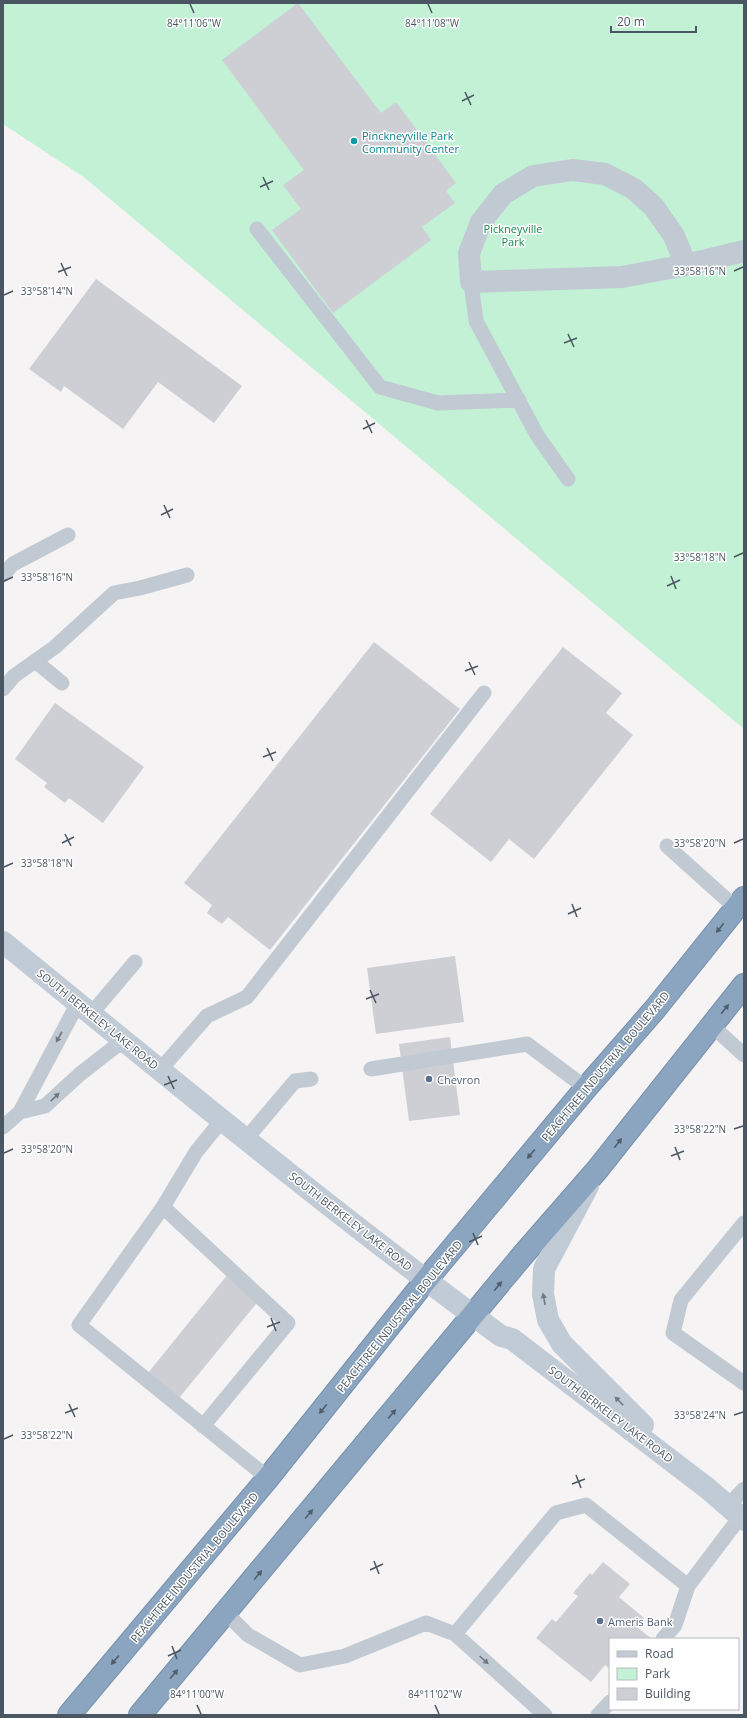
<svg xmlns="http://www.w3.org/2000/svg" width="747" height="1718" font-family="'Open Sans',sans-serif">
  <rect width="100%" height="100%" fill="#f5f3f3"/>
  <path fill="#c3f1d5" d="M3 3H744V729L85 178 3 124Z"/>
  <path fill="#cdcfd5" d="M298 3 381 113 396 102 456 183 446 191 455 203 422 227 431 240 333 313 272 230 301 209 283 185 304 170 222 60Z
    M96 279 242 386 214 423 158 382 123 429 64 386 61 392 29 369Z
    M374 642 460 709 270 950 228 917 222 924 207 913 212 905 184 883Z
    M563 647 622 693 606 713 633 735 534 859 509 839 491 862 430 814Z
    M55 703 144 767 103 823 69 798 65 803 44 787 47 783 15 759Z
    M455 956 464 1022 376 1034 367 968Z
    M450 1037 460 1115 409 1121 399 1044Z
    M228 1274 260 1299 179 1398 148 1373Z
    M603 1562 630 1584 619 1597 644 1618 637 1627 652 1639H610V1669L605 1665 591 1682 536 1638 552 1619 556 1622 578 1596 573 1593 590 1573 592 1575Z"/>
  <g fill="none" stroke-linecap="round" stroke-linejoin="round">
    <g stroke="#7690ad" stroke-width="24">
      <path id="highway" d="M69 1715 268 1478 426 1280 586 1088 655 1009 744 898
        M140 1715 522 1256 597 1170 744 985"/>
    </g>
    <path stroke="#c1cad2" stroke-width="15" d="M257 229 380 387 438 403 519 400
      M471 282 476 321 537 435 568 479
      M3 575 13 564 68 535
      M35 661 62 683
      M3 689 14 676 55 647 114 593 140 588 187 575
      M667 846 736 908
      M91 1014 135 962
      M711 1025 744 1055
      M371 1069 527 1044 586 1088
      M160 1070 207 1016 247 997 484 693
      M20 1112 45 1106 80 1074 116 1046 128 1044
      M222 1120 196 1152 163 1207 79 1325 268 1478
      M3 1127 20 1112 78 1003
      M246 1139 295 1081 311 1079
      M163 1207 288 1323 203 1426
      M744 1223 681 1300 673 1333 744 1383
      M727 1507 744 1489
      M226 1613 248 1635 300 1665 345 1656 426 1623 455 1634 556 1513 586 1505 688 1586 740 1517
      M455 1634 545 1715
      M663 1639 675 1625 688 1586
      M598 1715 610 1702"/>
    <path stroke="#c1cad2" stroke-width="22" d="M686 265 674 236 654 207 634 189 605 174 572 170 533 176 503 194 481 222 469 253 471 282 622 277 686 265 744 251"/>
    <path stroke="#c1cbd6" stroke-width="22" d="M3 942C167 1076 331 1211 501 1336L512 1339 707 1488 744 1520
      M588 1186 544 1269 543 1294 548 1320 562 1344 643 1425"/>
    <use href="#highway" stroke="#8ba5c1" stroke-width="22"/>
  </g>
  <defs><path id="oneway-solid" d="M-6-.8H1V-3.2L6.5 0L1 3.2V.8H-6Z"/></defs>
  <g fill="#505e6b">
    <use href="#oneway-solid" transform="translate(720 928) rotate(129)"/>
    <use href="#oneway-solid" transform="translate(725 1009) rotate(-51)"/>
    <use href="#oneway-solid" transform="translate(618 1143) rotate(-52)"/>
    <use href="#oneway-solid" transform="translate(531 1154) rotate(130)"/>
    <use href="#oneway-solid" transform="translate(498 1286) rotate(-51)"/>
    <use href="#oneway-solid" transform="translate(323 1409) rotate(129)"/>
    <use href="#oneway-solid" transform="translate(392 1414) rotate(-50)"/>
    <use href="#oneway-solid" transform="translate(309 1514) rotate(-50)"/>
    <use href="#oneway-solid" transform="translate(258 1575) rotate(-50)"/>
    <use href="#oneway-solid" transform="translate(115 1660) rotate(130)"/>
    <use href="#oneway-solid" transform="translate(174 1674) rotate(-50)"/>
  </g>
  <g fill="#6e7983">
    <use href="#oneway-solid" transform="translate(59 1037) rotate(119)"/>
    <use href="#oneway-solid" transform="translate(55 1097) rotate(-43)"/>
    <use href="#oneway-solid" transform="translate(484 1660) rotate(42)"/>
  </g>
  <g fill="#6e7984">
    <use href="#oneway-solid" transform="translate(544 1299) rotate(-100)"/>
    <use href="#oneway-solid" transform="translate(619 1401) rotate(-135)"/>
  </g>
  <path fill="none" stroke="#4a5661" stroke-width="1.5" d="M190 4 194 13M428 4 432 13M465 92 471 105M462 101 474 95M263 177 269 190M260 187 273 181M61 263 67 276M734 271 743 267M58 272 71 267M4 295 13 291M568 334 574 347M564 343 577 338M366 420 372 433M363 429 375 423M164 505 170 518M161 515 173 509M734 557 743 553M671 576 676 589M4 581 13 577M667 586 680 580M469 662 475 675M465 671 478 666M267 748 273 761M263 757 276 752M65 834 71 846M62 843 74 837M734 843 743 839M4 867 13 863M572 904 577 917M568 914 581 908M370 990 376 1003M366 999 379 994M168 1076 174 1089M164 1085 177 1080M734 1129 743 1126M675 1147 680 1160M4 1153 13 1149M671 1156 684 1151M473 1233 478 1245M469 1242 482 1236M271 1318 276 1331M267 1327 280 1322M69 1404 75 1417M65 1413 78 1408M734 1415 743 1412M4 1439 13 1435M576 1475 581 1488M572 1484 585 1479M374 1561 379 1574M370 1570 383 1564M172 1646 177 1659M168 1656 181 1650M197 1705 201 1714M435 1705 439 1714"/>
  <circle fill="#0f9aa8" stroke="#fff" stroke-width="1.5" cx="354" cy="141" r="4"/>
  <g fill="#5c6f8a" stroke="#fff" stroke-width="1.5">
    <circle cx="429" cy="1079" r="4"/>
    <circle cx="600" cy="1621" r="4"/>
  </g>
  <g text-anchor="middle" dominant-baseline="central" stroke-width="3" stroke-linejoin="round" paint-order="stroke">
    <g font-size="11" fill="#0d838f" stroke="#fff" text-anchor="start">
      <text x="362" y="135">Pinckneyville Park<tspan x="362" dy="13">Community Center</tspan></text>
    </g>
    <g font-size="11" fill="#17864f" stroke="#fff">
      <text x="513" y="228">Pickneyville<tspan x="513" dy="13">Park</tspan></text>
    </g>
    <g font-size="11" fill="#4a5661" stroke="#fff">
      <text transform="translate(98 1019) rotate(39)">SOUTH BERKELEY LAKE ROAD</text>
      <text transform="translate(605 1066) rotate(-50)">PEACHTREE INDUSTRIAL BOULEVARD</text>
      <text transform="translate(351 1221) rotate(38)">SOUTH BERKELEY LAKE ROAD</text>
      <text transform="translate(399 1316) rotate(-51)">PEACHTREE INDUSTRIAL BOULEVARD</text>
      <text transform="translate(611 1414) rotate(37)">SOUTH BERKELEY LAKE ROAD</text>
      <text transform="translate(194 1567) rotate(-50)">PEACHTREE INDUSTRIAL BOULEVARD</text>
    </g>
    <g font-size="11" fill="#4e5e75" stroke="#fff" text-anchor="start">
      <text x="437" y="1079">Chevron</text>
      <text x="608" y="1621">Ameris Bank</text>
    </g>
  </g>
  <g font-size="10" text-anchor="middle" fill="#4a5661" stroke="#fff" stroke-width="3" stroke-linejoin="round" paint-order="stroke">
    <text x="194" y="27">84°11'06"W</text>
    <text x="432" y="27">84°11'08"W</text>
    <text x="700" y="275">33°58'16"N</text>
    <text x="47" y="295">33°58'14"N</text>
    <text x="700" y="561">33°58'18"N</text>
    <text x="47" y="581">33°58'16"N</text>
    <text x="700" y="847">33°58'20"N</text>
    <text x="47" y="867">33°58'18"N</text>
    <text x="700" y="1133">33°58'22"N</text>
    <text x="47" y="1153">33°58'20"N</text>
    <text x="700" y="1419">33°58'24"N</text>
    <text x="47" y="1439">33°58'22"N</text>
    <text x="197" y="1698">84°11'00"W</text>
    <text x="435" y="1698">84°11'02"W</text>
  </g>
  <rect width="747" height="1718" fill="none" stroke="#4a5661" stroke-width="8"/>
  <rect x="609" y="1638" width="130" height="72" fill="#ffffff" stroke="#b7bbc0"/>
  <rect x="617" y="1651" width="20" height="6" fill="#c1cbd6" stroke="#b7bbc0"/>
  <text x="645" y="1658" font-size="12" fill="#4a5661">Road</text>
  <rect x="617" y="1668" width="20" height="12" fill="#c3f1d5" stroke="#b7bbc0"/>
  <text x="645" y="1678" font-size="12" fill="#4a5661">Park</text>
  <rect x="617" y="1688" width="20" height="12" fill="#cdcfd5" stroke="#b7bbc0"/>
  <text x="645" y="1698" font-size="12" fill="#4a5661">Building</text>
  <path d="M611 26v6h85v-6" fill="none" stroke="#4a5661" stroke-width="2"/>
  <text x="617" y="26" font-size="12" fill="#4a5661" stroke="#ffffff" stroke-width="3" paint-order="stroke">20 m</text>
</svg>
